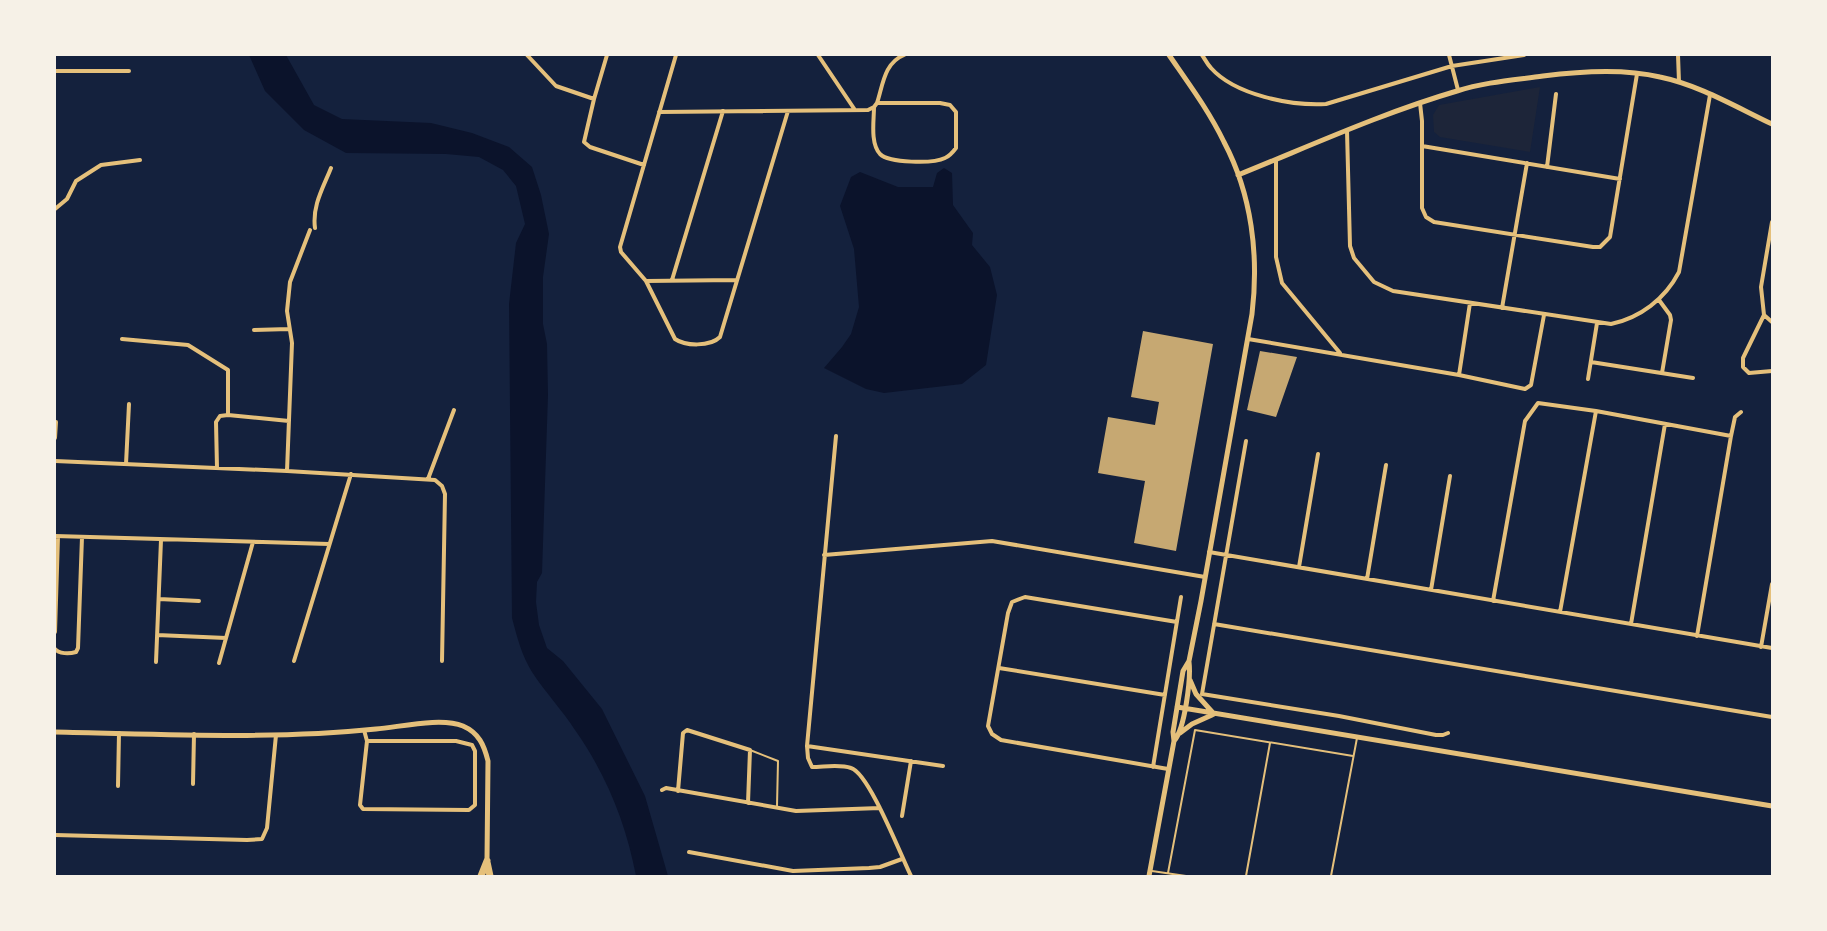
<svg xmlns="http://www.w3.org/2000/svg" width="1827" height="931" font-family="Rubik,sans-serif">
  <rect width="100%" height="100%" fill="#14213d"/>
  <path fill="#1d2539" d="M1540 87 1530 152 1440 137 1434 132 1433 115 1439 105Z"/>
  <path fill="#0b132b" d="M249 55H286L314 105 342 119 431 123 472 133 509 147 532 167 541 195 549 234 543 277V324L547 344 548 395 542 573 537 582 536 602 539 625 547 648 563 661 602 709 645 796 668 876H636C626 823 606 774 575 730 562 710 545 692 532 672 522 656 517 637 512 618L509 304 516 243 525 224 516 186 503 170 479 157 446 154 346 153 304 130 265 91Z
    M944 168 952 173 953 205 973 233 972 245 990 267 997 295 986 365 962 384 884 393 866 389 824 368 842 347 851 334 859 307 854 249 840 206 851 177 860 172 898 187H933L937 173Z"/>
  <path fill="#c6a872" d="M1143 331 1213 344 1176 551 1134 543 1145 481 1098 473 1108 417 1155 425 1159 402 1131 397Z
    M1260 351 1297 357 1276 417 1247 410Z"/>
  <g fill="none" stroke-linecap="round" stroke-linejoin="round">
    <path stroke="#e5c07b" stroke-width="2" d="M750 750 778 761 777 806
      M1152 871 1186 876
      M1168 873 1195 730 1353 756
      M1246 876 1270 743
      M1331 876 1357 738"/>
    <path stroke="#e5c07b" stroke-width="4" d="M527 55 556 86 594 99
      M607 55 594 99 584 142 590 147 644 165
      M676 55 620 247 621 252 646 281 736 280
      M818 55 855 110
      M1202 55C1205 59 1207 64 1211 68 1235 95 1291 106 1326 104L1452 66 1524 55
      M1449 55 1458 90
      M1678 55 1679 82
      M55 71H129
      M1420 103 1422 121V208L1426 217 1434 222 1593 247H1600L1610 237 1637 74
      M874 107C874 120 870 143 880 154 889 163 933 164 945 158 950 156 953 152 956 148V112L950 105 940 103H877
      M659 112 868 110 874 107 877 103C883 85 884 63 904 55
      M1347 131 1350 246 1354 258 1374 282 1393 291 1611 324C1640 318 1665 299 1679 272L1710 95
      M1422 146 1620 179
      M1276 160V257L1282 283 1340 353
      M1547 167 1556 94
      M55 209 67 199 76 181 101 165 140 160
      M1772 222 1761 287 1764 315 1772 322
      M315 228C312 206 323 188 331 168
      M672 280 723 111
      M646 281 675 339C685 346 710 347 720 337L788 111
      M1659 300 1670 315 1671 320 1662 373
      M1502 308 1527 163
      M1764 315 1743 358V367L1749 373 1772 371
      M254 330 289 329
      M122 339 188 345 228 370V415
      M1248 339 1459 375 1525 389 1531 385 1544 315
      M1591 362 1693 378
      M1459 375 1470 303
      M1588 379 1597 323
      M836 436 807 746 808 758 812 767C824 767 840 764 851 768 869 773 901 856 911 876
      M55 438 56 422
      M1246 441 1202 694 1339 716 1436 735H1443L1448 733
      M55 461 287 471 435 480 442 486 445 494 442 661
      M126 464 129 404
      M217 468 216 422 220 416 228 415 289 421
      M287 471 292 343 287 311 290 282 310 230
      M428 479 454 410
      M55 536 329 544
      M1209 552 1772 648
      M824 555 992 541 1205 577
      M1299 567 1318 454
      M1367 579 1386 465
      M1431 590 1450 476
      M159 599 199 601
      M1493 601 1525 421 1538 403 1596 411 1731 436
      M1560 612 1596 411
      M1214 624 1772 717
      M1631 624 1665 424
      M55 632 58 537
      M157 635 226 638
      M1697 636 1731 436 1735 417 1741 412
      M1761 647 1772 584
      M55 649C59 654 69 654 76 652L78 648 82 537
      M294 661 351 474
      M156 662 161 540
      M219 663 253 542
      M999 668 1165 695
      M364 730 367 741 360 805 363 809 469 810 475 805V751L472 745 456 741H367
      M807 746 943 766
      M1153 767 1181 597
      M1168 769 1001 740 992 734 988 726 1008 613 1012 602 1025 597 1177 622
      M193 784 194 734
      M118 786 119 733
      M662 790 666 788 796 811 880 808
      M678 791 683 733 687 730 750 750 748 803
      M902 816 911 761
      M55 835 247 840 262 839 267 828 276 735
      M689 852 793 871 869 868 880 867 902 859"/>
    <path stroke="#e5c07b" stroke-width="5" d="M1238 175C1310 146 1382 113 1457 91 1485 82 1514 80 1543 76 1581 71 1623 68 1660 77 1699 85 1736 107 1772 124
      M1190 680 1196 694 1214 714
      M1177 707 1772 806
      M55 732C162 734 270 740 376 729 400 727 441 717 463 726 479 733 484 745 488 761L487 861
      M1180 733 1192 724 1212 715
      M1174 741C1185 729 1191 678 1189 662
      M1149 876 1174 741 1173 732 1183 671 1189 661 1201 601 1252 314C1259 256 1252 195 1224 142 1209 111 1189 84 1169 55"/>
    <path stroke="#e5c07b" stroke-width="7" d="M487 862 490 876
      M481 876 487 861"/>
  </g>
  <rect width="1827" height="931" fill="none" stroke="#f6f1e7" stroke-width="112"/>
</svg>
